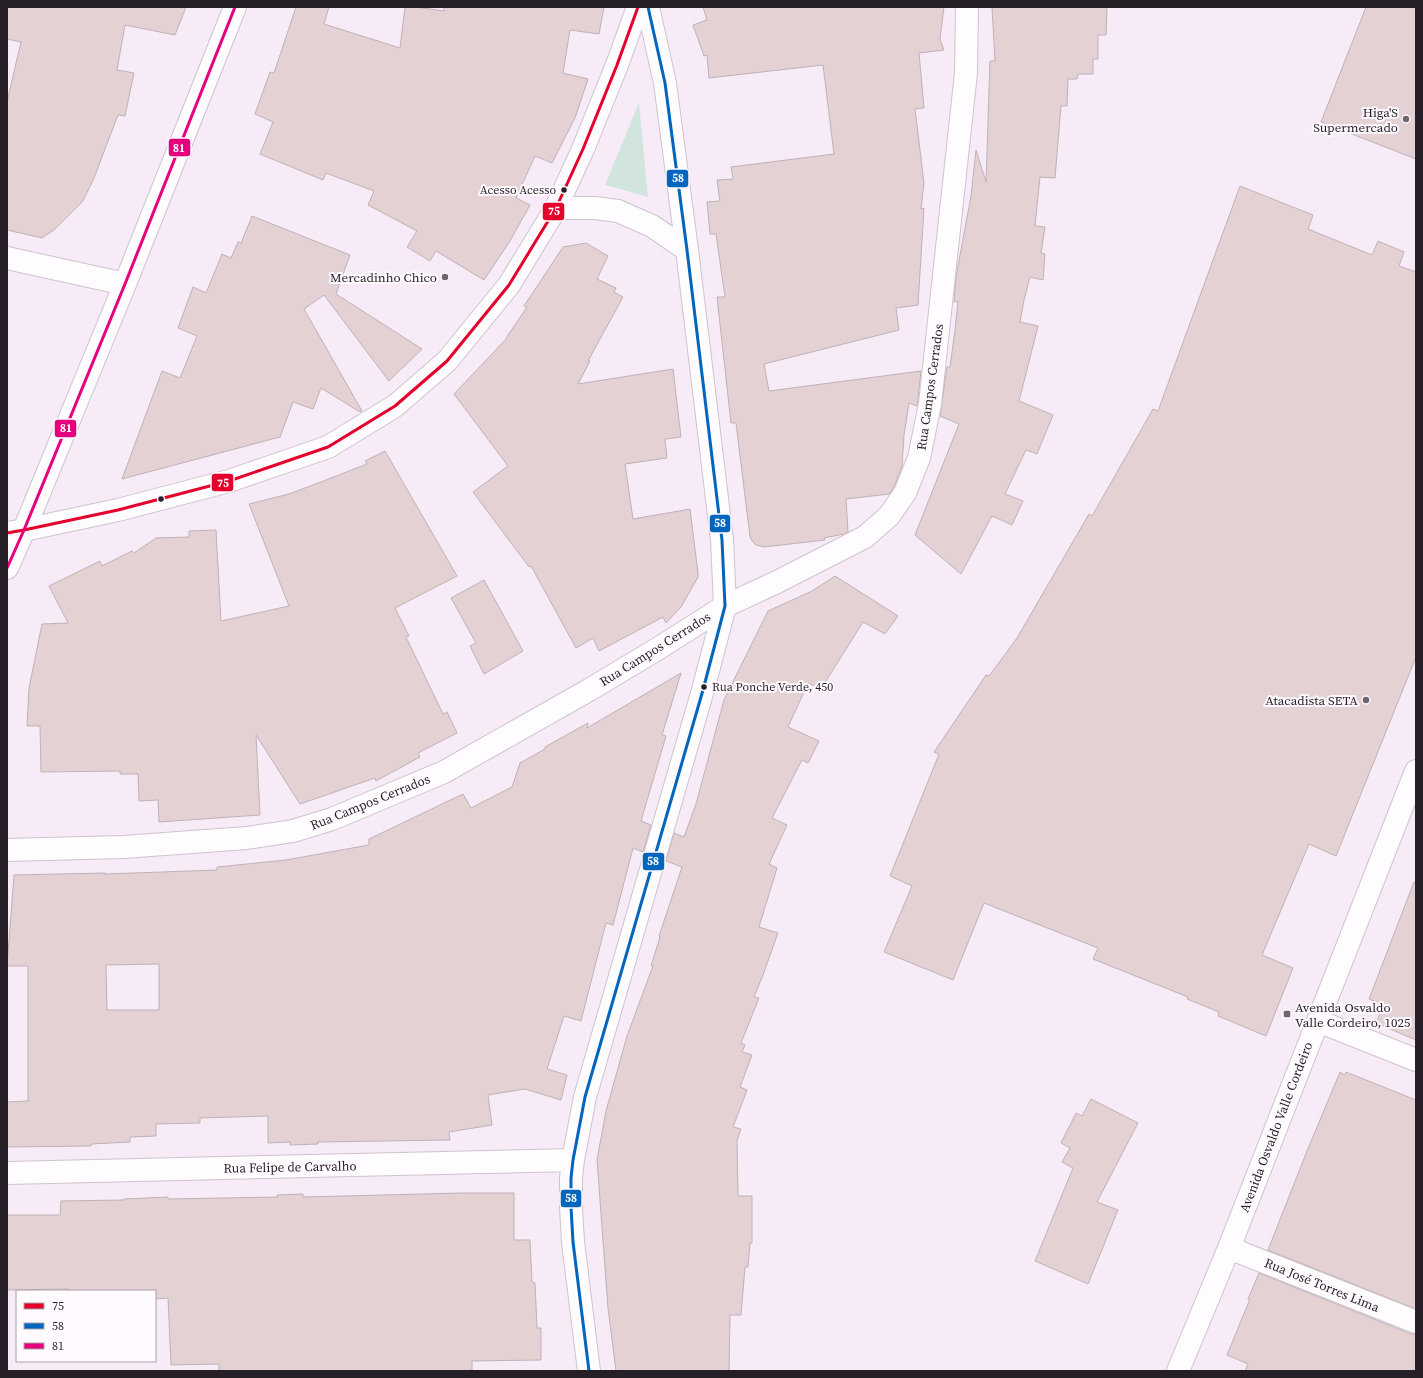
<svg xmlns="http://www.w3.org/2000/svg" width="1423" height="1378" font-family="'Source Serif 4',serif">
  <rect width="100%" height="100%" fill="#f8ebf8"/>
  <path fill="#d1e5de" d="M639 103 648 197C634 194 620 188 605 185Z"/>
  <path fill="#e4d1d4" stroke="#beb2b7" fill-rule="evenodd" d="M7 7H186L175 35 125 25 117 70 134 73 125 116 118 115 94 178 83 201 54 230 42 238 7 230V102L21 42 7 39Z
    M296 7H329L324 24 400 48 405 7H416L444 11V7H604L599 34 570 30 563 73 588 79 575 118 552 163 535 156 516 198 530 205 510 241 484 280 436 251 430 261 407 247 417 231 368 205 374 191 326 173 323 180 260 154 273 122 255 114 270 72 274 73Z
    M703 7H944L940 39 944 50 919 53 924 108 915 109 924 183 921 209 924 208 918 305 896 308 899 330 764 364 769 391 921 371 917 406 909 403 904 435 902 466 894 487 889 494 846 499 848 532 844 534 824 538 825 540 764 547 756 545 752 541 750 537 736 423H731L717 297H725L716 234H710L707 202 720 201 717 180 733 179 731 167 834 154 823 65 709 78 707 55 704 56 693 25 707 20Z
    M992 7H1107L1106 35H1098V59H1093V74H1078L1077 79H1068L1067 106H1061L1055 178 1040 177 1035 226 1045 227 1041 253 1045 254 1043 280 1030 277 1024 300 1020 322 1038 326 1019 401 1053 415 1037 454 1026 450 1005 494 1023 501 1012 525 992 516 961 574 915 535 959 424 940 416 947 367H950L955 330 958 301 954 302 956 277 971 196 976 150 986 182 990 61H995Z
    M1366 7H1416V159L1321 122Z
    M1240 186 1313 215 1308 229 1372 255 1378 241 1404 252 1399 266 1416 272V657L1336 856 1309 844 1262 955 1293 968 1266 1036 1218 1016 1219 1012 1187 999 1188 997 1093 959 1098 948 984 903 953 980 884 952 912 886 890 876 939 754 934 752 986 675 989 676 1017 638 1089 514 1092 516 1153 409 1158 411Z
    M252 216 350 255 336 294 422 349 389 381 324 295 304 309 362 411 360 412 321 388 313 409 293 402 280 437 122 479 162 371 180 378 197 336 178 328 193 287 206 293 222 254 231 258 238 242 241 243Z
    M586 243 608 256 597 279 616 288 614 292 623 297 588 361H590L578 384 673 369 681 437 665 439 667 458 625 464 633 519 690 509 698 573V577L681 607 666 623 663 617 599 651 593 638 576 648 531 566 529 567 473 492 508 466 454 394 507 338H506L527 307 524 306 563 247Z
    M385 451 457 576 395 608 409 636 406 637 443 714 447 712 457 733 418 753 420 757 376 781 375 778 300 804 256 735 260 815 159 822 158 800 139 801 138 774H120V771L41 772 40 726H27L29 688 42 624 68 623 49 586 100 561 102 566 132 551 134 553 156 538 189 537V531L216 530 221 621 289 606 249 504 289 494 326 480 367 464 365 461Z
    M835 576 898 616 885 634 863 622 821 689 808 683 788 727 819 741 808 763 802 760 772 818 787 825 769 864 777 868 759 927 778 933 763 975 754 997 759 998 741 1043 745 1045 742 1052 752 1055 740 1087 747 1090 733 1127 741 1129 737 1141 738 1196H752V1243H750L748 1267H745L741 1315H730L729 1371H616L608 1308 597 1160 606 1111 627 1036 653 966H651L660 937 659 936 682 867 666 861 674 833 684 837 696 804 724 700 768 611 812 591Z
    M484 580 523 651 484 674 470 646 476 643 451 598Z
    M681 673 662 735 666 736 641 821 651 825 643 852 633 848 613 925 606 923 581 1021 564 1016 547 1069 567 1075 561 1100 525 1089 488 1095 492 1125 449 1132 450 1140 318 1142V1144L290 1145V1142L268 1143V1116L200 1118V1123L156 1124V1136L130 1137V1142L91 1144V1146L7 1147V1102L28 1101V966H7L14 875 105 873V874L217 870V867L286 860 369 845V839L463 794 471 808 512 787 520 763 545 749V747L588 723 587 728ZM159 964V1010H107L106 965Z
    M1414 882H1416V1040L1376 1023 1384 1005 1369 999Z
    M1340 1072 1345 1075 1346 1072 1416 1100V1309L1268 1250 1307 1151Z
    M1091 1099 1138 1123 1097 1202 1118 1210 1088 1284 1035 1261 1073 1168 1062 1162 1070 1148 1061 1143 1076 1113 1082 1116Z
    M462 1193H514V1240H530L532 1282 535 1283 537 1328H541V1360L472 1361V1371H219V1364L171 1365 168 1298 155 1299V1291H69V1289L7 1290V1215H60L61 1201 124 1200V1199L168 1197V1199L278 1197 277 1195 303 1194V1197Z
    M1259 1273 1411 1334H1416V1371H1245L1248 1364 1227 1355 1250 1299H1248Z"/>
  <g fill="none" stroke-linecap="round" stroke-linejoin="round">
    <g stroke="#cec3ce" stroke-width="24">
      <path id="minor" d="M556 208H595L618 211 652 226 687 250
        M7 258 125 284
        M7 533 24 530 118 510 229 481 328 447 395 406 447 361 509 285 556 208 583 149 617 65 638 7
        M7 568 24 530 125 284 235 7
        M7 850 123 847 247 838 293 831 332 819 444 772 589 690 659 648 725 606 775 583 865 537 889 516 905 493 919 458 930 404 966 73 967 7
        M1318 1021 1416 1060
        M7 1173 573 1160
        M1229 1248 1416 1322
        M589 1371 573 1242 571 1207V1178L573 1160 585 1097 703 690 725 606 722 540 687 250 665 83 648 7
        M1178 1371 1229 1248 1416 771"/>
    </g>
    <use href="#minor" stroke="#fefcfe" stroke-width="22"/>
    <g stroke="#fffaff" stroke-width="6">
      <path id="bus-1" d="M7 533 24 530 118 510 229 481 328 447 395 406 447 361 509 285 556 208 583 149 617 65 638 7"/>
    </g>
    <g stroke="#fffaff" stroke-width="6">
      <path id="bus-2" d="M589 1371 573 1242 571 1207V1178L573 1160 585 1097 703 690 725 606 722 540 687 250 665 83 648 7"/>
    </g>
    <g stroke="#fffaff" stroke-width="6">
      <path id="bus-3" d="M7 568 24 530 125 284 235 7"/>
    </g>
    <use href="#bus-1" stroke="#e4002b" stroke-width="3"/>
    <use href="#bus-2" stroke="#0065bd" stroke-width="3"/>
    <use href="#bus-3" stroke="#e5007d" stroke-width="3"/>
  </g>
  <g fill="#706670" stroke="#fffaff" stroke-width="1.5">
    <circle cx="1406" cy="119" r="4"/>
    <circle cx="445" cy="277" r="4"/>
    <circle cx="1366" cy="700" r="4"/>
    <rect x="1283" y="1010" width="8" height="8" rx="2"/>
  </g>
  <g fill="#271f27" stroke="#fffaff" stroke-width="1.5">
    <circle cx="564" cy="190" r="3.5"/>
    <circle cx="161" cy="499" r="3.5"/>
    <circle cx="704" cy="687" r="3.5"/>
  </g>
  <g text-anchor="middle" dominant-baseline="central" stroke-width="4" stroke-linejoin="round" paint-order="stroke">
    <g font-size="12" fill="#271f27" stroke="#fffaff" text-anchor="end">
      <text x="556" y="190">Acesso Acesso</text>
      <text x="712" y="687" text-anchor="start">Rua Ponche Verde, 450</text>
    </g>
    <g font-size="13" fill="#271f27" stroke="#fffaff" text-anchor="end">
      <text x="1398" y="112">Higa'S<tspan x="1398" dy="15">Supermercado</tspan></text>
      <text x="437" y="277">Mercadinho Chico</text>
      <text x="1358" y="700">Atacadista SETA</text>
      <text x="1295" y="1007" text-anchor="start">Avenida Osvaldo<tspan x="1295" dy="15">Valle Cordeiro, 1025</tspan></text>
    </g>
    <g font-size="13" fill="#271f27" stroke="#fffaff">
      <text transform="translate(930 387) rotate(-82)">Rua Campos Cerrados</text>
      <text transform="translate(655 649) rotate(-32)">Rua Campos Cerrados</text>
      <text transform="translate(370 802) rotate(-22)">Rua Campos Cerrados</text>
      <text transform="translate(1276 1127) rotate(-69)">Avenida Osvaldo Valle Cordeiro</text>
      <text transform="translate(290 1167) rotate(-1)">Rua Felipe de Carvalho</text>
      <text transform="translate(1322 1285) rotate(22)">Rua José Torres Lima</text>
    </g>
  </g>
  <g stroke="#fffaff" stroke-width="1.5">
    <rect x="168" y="138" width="23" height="19" rx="4" fill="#e5007d"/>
    <rect x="666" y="169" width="23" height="19" rx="4" fill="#0065bd"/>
    <rect x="542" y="202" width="23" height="19" rx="4" fill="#e4002b"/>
    <rect x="54" y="419" width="23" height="19" rx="4" fill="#e5007d"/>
    <rect x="211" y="473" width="23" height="19" rx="4" fill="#e4002b"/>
    <rect x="709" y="514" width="22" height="19" rx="4" fill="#0065bd"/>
    <rect x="642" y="852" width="23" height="19" rx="4" fill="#0065bd"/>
    <rect x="560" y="1189" width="22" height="19" rx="4" fill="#0065bd"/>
  </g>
  <g font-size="11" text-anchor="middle" font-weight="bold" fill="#fff">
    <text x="179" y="152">81</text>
    <text x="678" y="182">58</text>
    <text x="554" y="215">75</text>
    <text x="66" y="432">81</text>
    <text x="223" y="487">75</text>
    <text x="720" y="527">58</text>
    <text x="653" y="865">58</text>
    <text x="571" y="1202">58</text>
  </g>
  <rect width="1423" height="1378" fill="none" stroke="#271f27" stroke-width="16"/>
  <rect x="16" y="1290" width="140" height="72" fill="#fffaff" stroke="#a9a2a9"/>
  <rect x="24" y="1303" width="20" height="6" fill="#e4002b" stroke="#a9a2a9"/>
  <text x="52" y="1310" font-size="12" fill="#271f27">75</text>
  <rect x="24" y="1323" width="20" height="6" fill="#0065bd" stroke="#a9a2a9"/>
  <text x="52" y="1330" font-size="12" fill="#271f27">58</text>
  <rect x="24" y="1343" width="20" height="6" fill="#e5007d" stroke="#a9a2a9"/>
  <text x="52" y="1350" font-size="12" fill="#271f27">81</text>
</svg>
